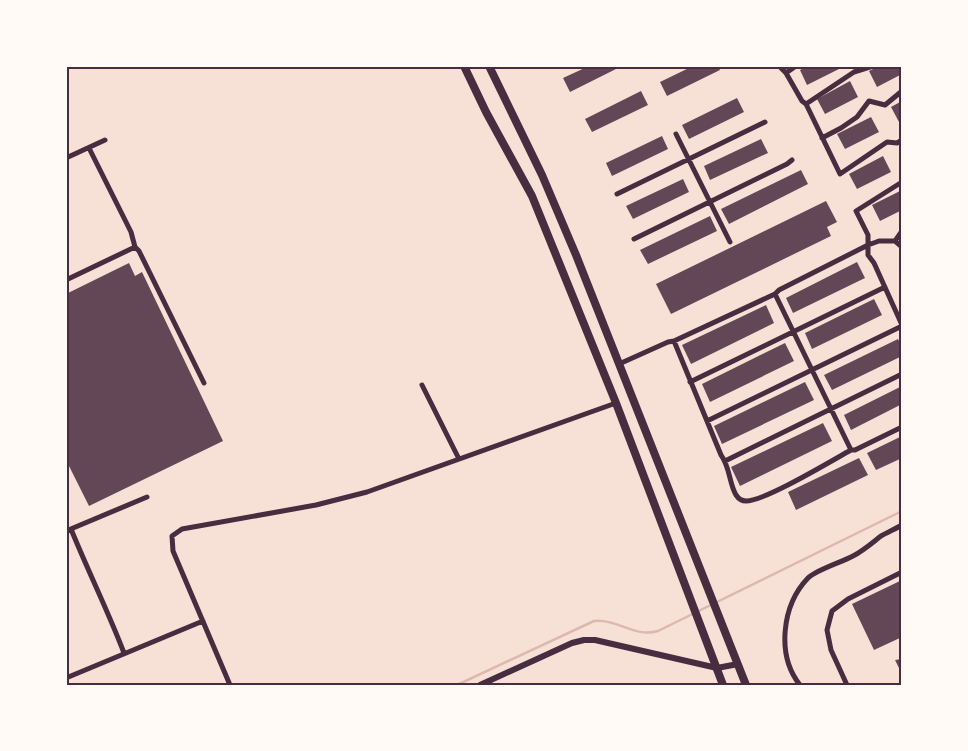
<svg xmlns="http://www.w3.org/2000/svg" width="968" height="751" font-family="Jost,sans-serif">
  <rect width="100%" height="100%" fill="#f7e1d7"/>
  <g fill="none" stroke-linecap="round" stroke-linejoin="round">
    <path stroke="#dcb8b0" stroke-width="2.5" d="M457 685 594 621C619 619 634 638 658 631L902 511"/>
  </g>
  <path fill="#644757" d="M589 66H622L570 92 563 78Z
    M693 66H718L720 70 667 96 660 82Z
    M807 66H840L841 68 807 85 800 70Z
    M879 66H902V74L877 87 869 71Z
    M850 81 858 97 825 114 817 99Z
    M641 91 648 105 592 132 585 119Z
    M737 98 744 112 689 139 682 125Z
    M902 101V121L899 122 891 107Z
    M871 117 879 132 845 149 837 134Z
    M662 136 668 149 612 176 606 163Z
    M761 139 768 153 710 180 704 166Z
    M883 156 891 172 857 189 849 174Z
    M801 170 808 184 729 224 721 209Z
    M683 179 689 192 633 219 626 206Z
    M902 190V210L880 221 872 205Z
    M826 201 837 222 827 227 831 236 671 314 656 284Z
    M710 216 717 231 648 264 640 250Z
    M857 262 865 278 793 313 786 298Z
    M129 263 135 276 142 272 223 441 89 506 66 460V294Z
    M874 299 882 315 812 349 805 333Z
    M766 305 774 323 691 364 682 345Z
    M898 339 902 347V356L832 390 824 375Z
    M785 343 794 361 710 402 702 384Z
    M805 382 814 400 722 444 714 426Z
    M902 386V404L851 430 844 415Z
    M823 423 832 441 740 486 731 467Z
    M902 436V458L876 470 867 453Z
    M859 458 868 475 796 510 788 492Z
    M902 580V637L874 650 852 604Z
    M902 659V674L895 660Z"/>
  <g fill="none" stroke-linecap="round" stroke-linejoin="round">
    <path stroke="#4a2c40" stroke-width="5" d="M779 66 786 73 802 101 806 104 840 174 887 142 897 143 902 140
      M786 73 796 66
      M806 104 854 72 873 66
      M676 134 730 242
      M822 138 841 128 857 117 869 101 885 105 902 91
      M89 148 131 232 135 247 139 251 204 383
      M66 158 105 140
      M902 182 856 211 868 235V255L874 263 902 325
      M617 194 765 122
      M902 231 895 241 902 247
      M634 239 787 164 792 160
      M66 280 135 247
      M775 294 851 450
      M674 341 721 455C730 467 729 483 736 495 738 498 742 501 746 501 765 501 831 461 851 450H855L902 427
      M619 364 668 342 674 341 775 294 779 290 868 245 879 241H895
      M690 382 885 287
      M422 385 459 459
      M707 421 902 326
      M725 461 902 374
      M71 529C88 571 108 611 124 653
      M66 531 147 497
      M66 678 203 621
      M230 685 173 551 172 536 182 529 316 505 367 492 616 403
      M800 685C776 655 782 605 808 578 816 570 842 562 853 556 863 551 872 543 881 536 888 532 895 529 902 525
      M847 685 831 650 827 630 832 611 848 599 902 572"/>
    <path stroke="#4a2c40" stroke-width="6" d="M480 685 572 643 584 640H595L717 668 738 664"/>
    <path stroke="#4a2c40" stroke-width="8" d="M464 66 486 112 532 196 616 403 723 685
      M489 66 542 175 576 255 746 685"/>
  </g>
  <rect width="968" height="751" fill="none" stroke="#fffaf5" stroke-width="135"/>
  <rect x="68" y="68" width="832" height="616" fill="none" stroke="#4a2c40" stroke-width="2"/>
</svg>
